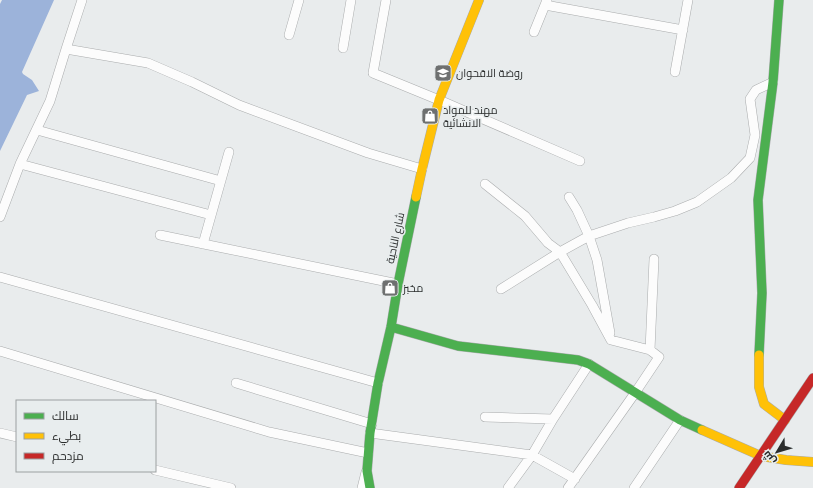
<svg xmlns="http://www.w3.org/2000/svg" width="813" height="488" font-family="'IBM Plex Serif',Cairo,serif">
  <rect width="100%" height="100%" fill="#e9eced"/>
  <path fill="#9cb3da" d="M2 0H54L22 72 23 74 32 80 39 91 27 95 0 151V4Z"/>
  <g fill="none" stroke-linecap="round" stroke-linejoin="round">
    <g stroke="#aaacad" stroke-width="10">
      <path id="street" d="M386 0 373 73 439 100 580 161
        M545 5 683 30
        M534 32 547 0
        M289 35 299 0
        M343 48 351 0
        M66 49 148 63 192 82 239 105 368 153 422 169
        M675 72 688 0
        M37 130 221 181
        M20 164 211 215
        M485 184 525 216 548 243 560 252 592 305 611 340 650 350 659 357 635 393 568 488
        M569 197 577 210 589 236 597 260 610 333
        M0 217 20 164 50 101 66 49 82 0
        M160 235 398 284
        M203 244 229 152
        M0 277 378 383
        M501 289 560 252 589 236 628 223 654 217 675 211 697 202 731 178 750 158 755 135 750 99 756 90 773 82
        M650 350 654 259
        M0 351 269 432 368 453
        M236 383 372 424
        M485 417 553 419
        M0 433 17 437
        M370 433 532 455 575 479
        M155 470 231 488
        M362 488 366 472
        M508 488 532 455 553 419 589 364
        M634 488 680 420"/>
    </g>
    <g stroke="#aaacad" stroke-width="10">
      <path id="fast" d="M391 327 458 346 578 360 589 364 680 420 702 430
        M759 355 762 293 758 200 773 82 779 0
        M370 488 367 471 370 433 378 383 391 327 398 284 416 197"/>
    </g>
    <g stroke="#aaacad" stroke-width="10">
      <path id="slow" d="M416 197 422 169 439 100 479 0
        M759 355V387L764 404 785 420
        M702 430 761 456 786 460 813 462"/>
    </g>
    <g stroke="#aaacad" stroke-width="10">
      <path id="jam" d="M739 488 813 378"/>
    </g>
    <use href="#street" stroke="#fcfcfc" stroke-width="9"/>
    <use href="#fast" stroke="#4caf50" stroke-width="9"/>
    <use href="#slow" stroke="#ffc107" stroke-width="9"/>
    <use href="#jam" stroke="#c62828" stroke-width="9"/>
  </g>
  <defs>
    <g id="school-square" transform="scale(0.9)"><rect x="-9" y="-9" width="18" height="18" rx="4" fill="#6e7070" stroke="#e8edee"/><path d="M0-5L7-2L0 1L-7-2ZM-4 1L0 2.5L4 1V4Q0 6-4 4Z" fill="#fff"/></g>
    <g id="shop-square" transform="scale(0.9)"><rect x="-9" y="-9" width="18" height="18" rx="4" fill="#6e7070" stroke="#e8edee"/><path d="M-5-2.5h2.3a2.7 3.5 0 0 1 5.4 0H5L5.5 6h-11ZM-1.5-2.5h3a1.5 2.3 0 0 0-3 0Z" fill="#fff"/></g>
  </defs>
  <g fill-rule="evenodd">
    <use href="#school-square" x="443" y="73"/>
    <use href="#shop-square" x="430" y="116"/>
    <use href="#shop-square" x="390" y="288"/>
  </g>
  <g text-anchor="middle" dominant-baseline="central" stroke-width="3" stroke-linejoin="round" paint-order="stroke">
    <g font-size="11" fill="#2b2d2d" stroke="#e8edee" text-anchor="start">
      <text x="456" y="73">روضة الاقحوان</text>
      <text x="443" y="110">مهند للمواد<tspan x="443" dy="13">الانشائية</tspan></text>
      <text x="403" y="288">مخبز</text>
    </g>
    <g font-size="11" fill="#2b2d2d" stroke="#e8edee">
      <text transform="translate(395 238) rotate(-78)">شارع الناحية</text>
    </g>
  </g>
  <rect x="16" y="400" width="140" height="72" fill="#e8edee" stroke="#9ca0a1"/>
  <rect x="24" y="413" width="20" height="6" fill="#4caf50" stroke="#9ca0a1"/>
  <text x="52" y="420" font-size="12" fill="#2b2d2d">سالك</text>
  <rect x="24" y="433" width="20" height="6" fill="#ffc107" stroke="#9ca0a1"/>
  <text x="52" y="440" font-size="12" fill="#2b2d2d">بطيء</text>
  <rect x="24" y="453" width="20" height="6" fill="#c62828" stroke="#9ca0a1"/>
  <text x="52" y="460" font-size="12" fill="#2b2d2d">مزدحم</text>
  <g transform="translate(777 452) rotate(232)" stroke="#e8edee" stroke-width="3" paint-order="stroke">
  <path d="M0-3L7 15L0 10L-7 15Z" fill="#2b2d2d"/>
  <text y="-6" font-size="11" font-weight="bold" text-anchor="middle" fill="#2b2d2d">ش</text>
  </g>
</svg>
